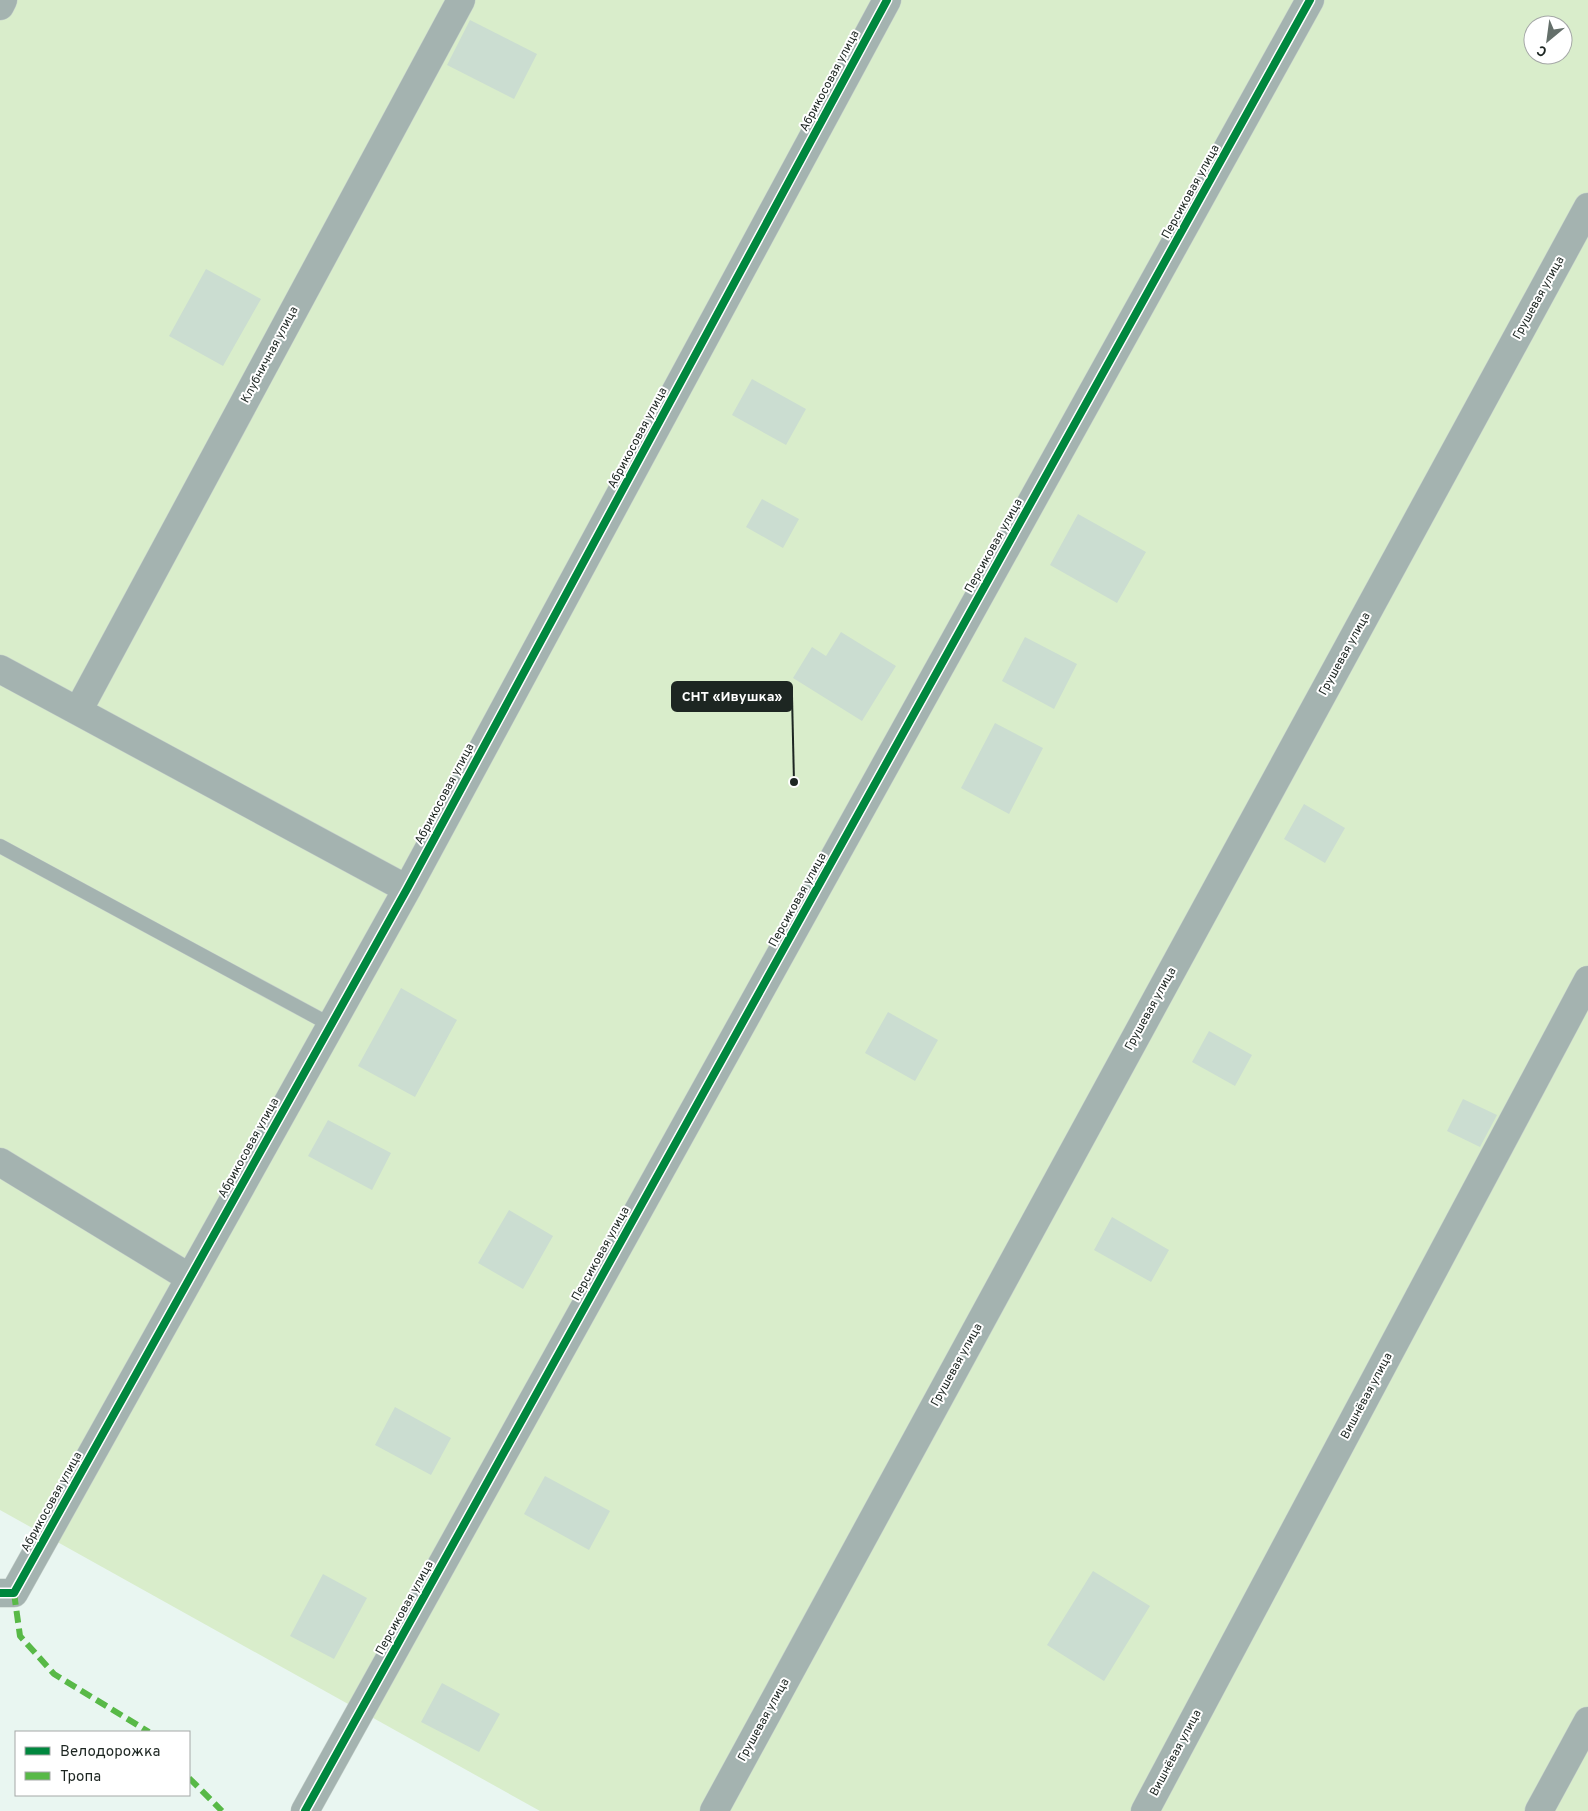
<svg xmlns="http://www.w3.org/2000/svg" width="1588" height="1811" font-family="Overpass,sans-serif">
  <rect width="100%" height="100%" fill="#e9f6f1"/>
  <path fill="#d9edcb" fill-rule="evenodd" d="M0 0H1588V1811H540L0 1510ZM1533 25H1563V55H1533Z"/>
  <path fill="#cbddd1" d="M470 20 537 54 514 99 447 65Z
    M206 269 261 299 223 366 169 336Z
    M752 379 806 409 786 445 732 415Z
    M762 499 799 519 783 548 746 527Z
    M1078 514 1146 552 1117 603 1050 565Z
    M841 632 896 666 862 721 793 678 812 647 826 656Z
    M1025 637 1077 664 1054 709 1002 681Z
    M995 723 1043 748 1009 814 961 788Z
    M1304 804 1345 828 1325 863 1284 839Z
    M401 988 457 1020 415 1097 358 1066Z
    M888 1012 938 1040 915 1081 865 1053Z
    M1209 1031 1252 1055 1235 1086 1192 1062Z
    M1463 1099 1497 1115 1480 1147 1447 1131Z
    M328 1120 391 1153 372 1190 308 1156Z
    M509 1210 553 1236 523 1289 478 1263Z
    M1112 1217 1169 1250 1151 1282 1094 1250Z
    M395 1407 451 1438 431 1475 375 1445Z
    M545 1476 610 1511 589 1550 524 1514Z
    M1093 1571 1150 1606 1104 1681 1047 1645Z
    M323 1574 367 1598 334 1659 290 1636Z
    M442 1683 500 1714 479 1752 421 1722Z"/>
  <g fill="none" stroke-linecap="round" stroke-linejoin="round">
    <g stroke="#c5d0cb" stroke-width="15">
      <path id="lane" d="M0 846 331 1025"/>
    </g>
    <g stroke="#c5d0cb" stroke-width="29">
      <path id="street" d="M0 6 3 0
        M0 669 407 889
        M78 711 461 0
        M0 1162 190 1278
        M0 1593H14L407 889 887 0
        M305 1811 1310 0
        M714 1811 1588 207
        M1145 1811 1588 980
        M1539 1811 1588 1721"/>
    </g>
    <use href="#lane" stroke="#a4b3b0" stroke-width="14"/>
    <use href="#street" stroke="#a4b3b0" stroke-width="28"/>
    <path stroke="#58b947" stroke-width="6" stroke-dasharray="12 6" stroke-linecap="butt" d="M14 1593 20 1636 54 1674 149 1732
      M189 1778 222 1811"/>
    <g stroke="#fff" stroke-width="11">
      <path id="cycleway" d="M0 1593H14L407 889 887 0
        M305 1811 1310 0"/>
    </g>
    <use href="#cycleway" stroke="#00873e" stroke-width="8"/>
  </g>
  <g text-anchor="middle" dominant-baseline="central" stroke-width="4" stroke-linejoin="round" paint-order="stroke">
    <g font-size="12" fill="#1d2622" stroke="#fff">
      <text transform="translate(830 81) rotate(-62)">Абрикосовая улица</text>
      <text transform="translate(1191 192) rotate(-61)">Персиковая улица</text>
      <text transform="translate(1539 298) rotate(-61)">Грушевая улица</text>
      <text transform="translate(270 355) rotate(-62)">Клубничная улица</text>
      <text transform="translate(638 438) rotate(-62)">Абрикосовая улица</text>
      <text transform="translate(994 546) rotate(-61)">Персиковая улица</text>
      <text transform="translate(1345 654) rotate(-61)">Грушевая улица</text>
      <text transform="translate(445 794) rotate(-62)">Абрикосовая улица</text>
      <text transform="translate(798 900) rotate(-61)">Персиковая улица</text>
      <text transform="translate(1151 1009) rotate(-61)">Грушевая улица</text>
      <text transform="translate(249 1148) rotate(-61)">Абрикосовая улица</text>
      <text transform="translate(601 1254) rotate(-61)">Персиковая улица</text>
      <text transform="translate(957 1365) rotate(-61)">Грушевая улица</text>
      <text transform="translate(1367 1396) rotate(-62)">Вишнёвая улица</text>
      <text transform="translate(52 1502) rotate(-61)">Абрикосовая улица</text>
      <text transform="translate(405 1608) rotate(-61)">Персиковая улица</text>
      <text transform="translate(764 1720) rotate(-61)">Грушевая улица</text>
      <text transform="translate(1176 1753) rotate(-62)">Вишнёвая улица</text>
    </g>
  </g>
  <path fill="none" stroke="#1d2622" stroke-width="2" d="M794 782L792 696"/>
  <circle fill="#1d2622" stroke="#fff" stroke-width="2" cx="794" cy="782" r="5"/>
  <rect fill="#1d2622" stroke="#1d2622" stroke-width="2" x="672" y="682" width="120" height="29" rx="5"/>
  <g font-size="14" text-anchor="middle" font-weight="bold" fill="#fff">
    <text x="732" y="701">СНТ «Ивушка»</text>
  </g>
  <rect x="15" y="1731" width="175" height="65" fill="#ffffff" stroke="#a5a8a7"/>
  <rect x="25" y="1747" width="25" height="8" fill="#00873e" stroke="#a5a8a7"/>
  <text x="60" y="1756" font-size="15" fill="#1d2622">Велодорожка</text>
  <rect x="25" y="1772" width="25" height="8" fill="#58b947" stroke="#a5a8a7"/>
  <text x="60" y="1781" font-size="15" fill="#1d2622">Тропа</text>
  <g transform="translate(1548 40) rotate(209)"><circle r="24" fill="#ffffff" stroke="#a5a8a7"/>
  <path d="M0-4L9 19L0 12L-9 19Z" fill="#646f6a"/>
  <text y="-8" font-size="14" font-weight="bold" text-anchor="middle" fill="#1d2622">С</text>
  </g>
</svg>
